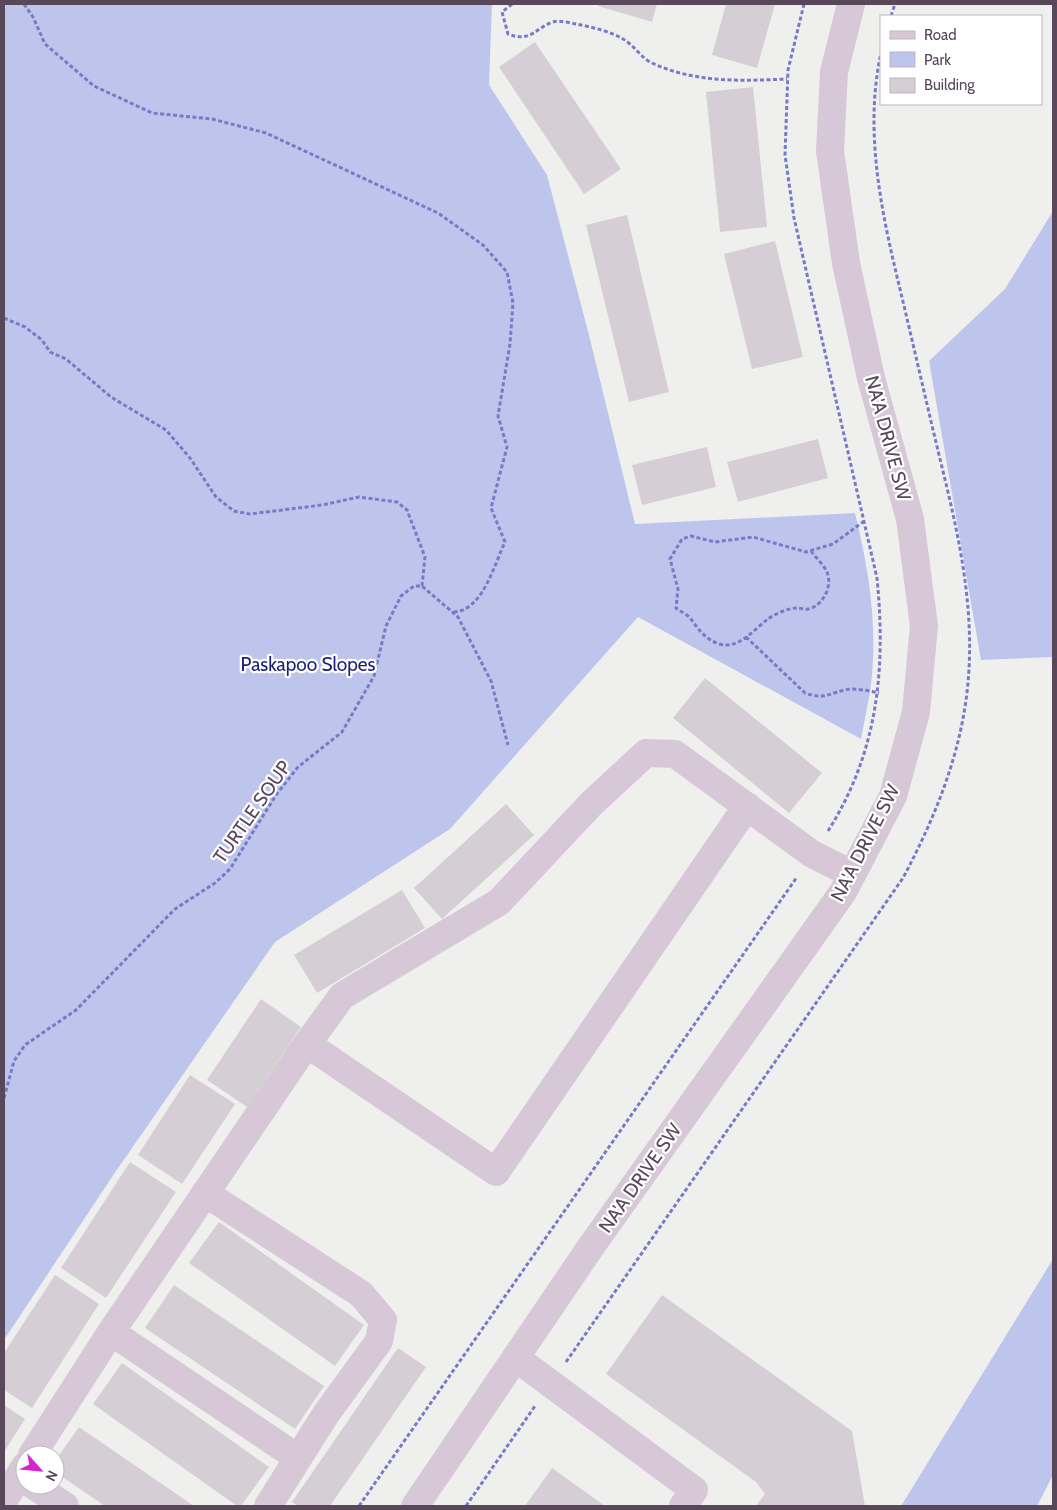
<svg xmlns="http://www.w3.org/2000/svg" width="1057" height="1510" font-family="Cabin,sans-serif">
  <rect width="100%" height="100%" fill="#eff0ee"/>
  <path fill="#bec5ec" d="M4 4H492L489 85 547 175 590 339 635 524 855 513C868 566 877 620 872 675 870 696 865 718 861 739L638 617 450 829 275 942 114 1174 4 1340Z
    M1053 211V657L981 660 929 361 1005 289Z
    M1053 1259V1475L1037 1506H901Z"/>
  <path fill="#d5ced4" d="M599 4H657L652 22 598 6Z
    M726 4H775L757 68 712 55Z
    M535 42 621 169 584 194 499 67Z
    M753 87 767 227 720 232 706 92Z
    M627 215 669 392 629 402 586 225Z
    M775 241 803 357 752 369 724 254Z
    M818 439 828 478 738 502 727 462Z
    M707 447 716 487 642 505 632 465Z
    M705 678 822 773 789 813 673 718Z
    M506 804 534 835 442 919 414 888Z
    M402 890 425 928 317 993 294 955Z
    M261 999 301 1027 247 1107 207 1080Z
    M190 1075 235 1104 182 1184 138 1155Z
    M130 1162 176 1192 106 1298 61 1268Z
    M219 1222 364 1325 335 1366 189 1263Z
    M55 1275 99 1304 32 1408 4 1390V1353Z
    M174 1285 324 1386 295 1429 145 1328Z
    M662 1295 852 1431 865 1506H756L765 1494 756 1482 606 1374Z
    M398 1348 426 1367 330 1506H298L292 1502Z
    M122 1363 269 1467 241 1506H237L93 1404Z
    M4 1405 25 1419 4 1452Z
    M79 1427 194 1506H105L55 1472V1461Z
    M552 1468 605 1506H525Z"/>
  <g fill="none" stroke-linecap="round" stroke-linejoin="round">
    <path stroke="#787ac8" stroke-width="3" stroke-dasharray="4 2.5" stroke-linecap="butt" d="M24 4 33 17 45 44 94 86 152 113 212 119 266 133 438 213 483 245 507 272 513 303 510 344 498 416 507 447 491 508 505 542C494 565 483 610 454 612
      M512 4 502 12 508 34C531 43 535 28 553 22 559 20 570 23 576 24 591 27 610 31 623 39 634 45 641 58 652 63 695 83 742 81 787 79
      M804 4 788 70 785 155 794 218 877 578C886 669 878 752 828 831
      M891 16 895 4
      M4 318 25 327 42 340 50 352 66 359 111 397 166 430 190 458 216 497 234 511 250 514 322 505 359 497 397 502 407 510 425 557 422 586
      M811 551C816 558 824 565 827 572 833 586 823 606 808 609 805 610 800 608 797 608 788 608 775 614 768 619 754 629 739 650 719 644 705 639 699 630 691 619 688 615 680 611 676 608L678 589 670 559 682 539 691 536 715 542 753 537 806 552 833 544 863 522
      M746 637 805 693C827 701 831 691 851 689 860 689 870 691 879 693
      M4 1098 14 1061 25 1045 76 1010 175 909 215 883 230 869 276 795 298 767 342 732 374 676 386 626 401 596 414 586H422L458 617 491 681 508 745
      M566 1362 903 878C938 812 965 744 969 669 973 597 957 528 940 459 926 401 913 343 899 285 881 210 864 130 881 53
      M359 1506 797 877
      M466 1506 535 1406"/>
    <path stroke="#d6c8d7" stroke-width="28" d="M307 1044 496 1172 747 806
      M205 1193 361 1294 383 1320 379 1341 326 1414 268 1506
      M111 1332 298 1458
      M516 1358 694 1490 683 1506
      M32 1455 111 1332 302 1051 342 996 499 902 591 804 646 753 675 754 812 854 852 874
      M33 1485 65 1506
      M4 1500 25 1466
      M415 1506 590 1248 843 892 893 796 916 712 924 626 910 519 871 378 846 263 830 151 834 72 851 4"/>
  </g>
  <g text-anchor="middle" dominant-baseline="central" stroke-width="4.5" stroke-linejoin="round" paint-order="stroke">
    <g font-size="19" fill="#59475a" stroke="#fff">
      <text transform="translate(888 438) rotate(75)">NA'A DRIVE SW</text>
      <text transform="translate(252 812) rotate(-55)">TURTLE SOUP</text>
      <text transform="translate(865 843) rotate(-63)">NA'A DRIVE SW</text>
      <text transform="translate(640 1178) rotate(-55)">NA'A DRIVE SW</text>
    </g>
    <g font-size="19" fill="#1c1f77" stroke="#fff">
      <text x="308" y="664">Paskapoo Slopes</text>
    </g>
  </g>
  <rect width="1057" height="1510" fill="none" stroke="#59475a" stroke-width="10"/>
  <rect x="880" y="15" width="162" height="90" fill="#ffffff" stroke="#bdb5bd"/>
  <rect x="890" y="31" width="25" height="8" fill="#d6c8d7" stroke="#bdb5bd"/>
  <text x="924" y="40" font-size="15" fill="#59475a">Road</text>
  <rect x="890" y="52" width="25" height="15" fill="#bec5ec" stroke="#bdb5bd"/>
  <text x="924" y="65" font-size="15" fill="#59475a">Park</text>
  <rect x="890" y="78" width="25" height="15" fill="#d5ced4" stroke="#bdb5bd"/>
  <text x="924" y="90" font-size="15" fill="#59475a">Building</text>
  <g transform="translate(40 1470) rotate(117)"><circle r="24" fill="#ffffff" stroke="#bdb5bd"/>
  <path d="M0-4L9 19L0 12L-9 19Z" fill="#d523cf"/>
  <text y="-8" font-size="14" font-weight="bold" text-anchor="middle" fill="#59475a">N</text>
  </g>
</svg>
